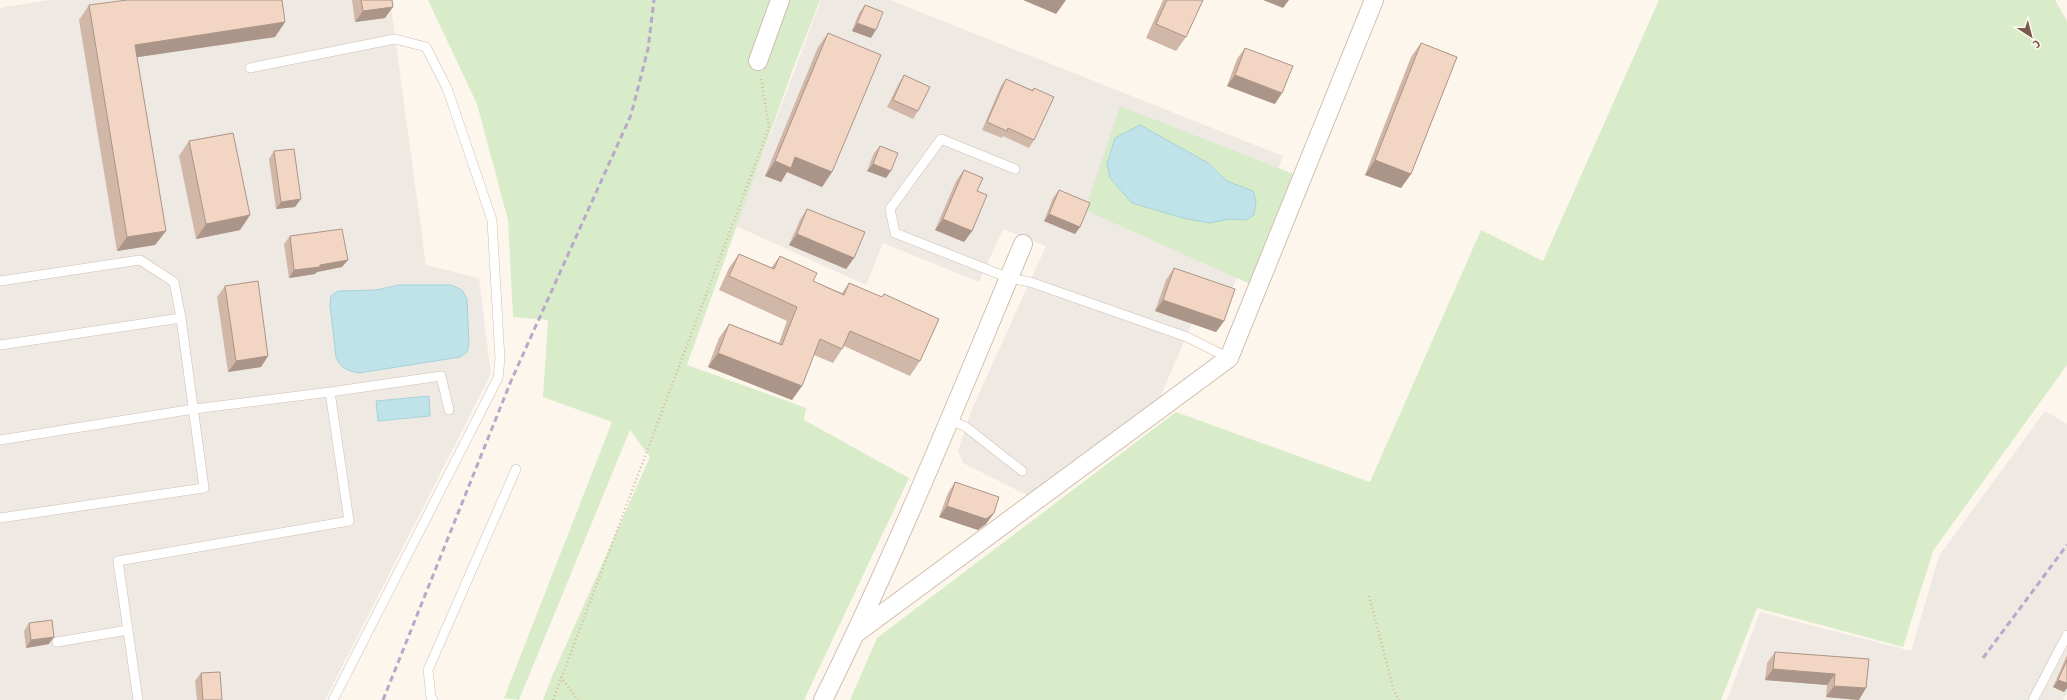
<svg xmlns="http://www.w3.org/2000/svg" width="2067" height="700" font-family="'Fira Sans Condensed',sans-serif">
  <rect width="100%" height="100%" fill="#fdf6ec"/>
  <path fill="#efe9e4" d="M49 0H390L426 265 479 278 491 374 325 700H0V8Z
    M821 0H890L1283 156 1216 332 1192 323 1158 402 1033 498 963 463 958 451 972 409 1046 246 1003 229 979 282 883 243 866 285 736 226Z
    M2045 411 2067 424V694L2063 700H1727L1760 612 1911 651 1939 556Z"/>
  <path fill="#d8ecc9" d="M428 0H820L793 69 687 365 806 408 804 420 909 478 804 700H543L553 674 650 457 630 430 519 700 504 698 612 422 543 397 548 320 513 317 508 220 477 104Z
    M1659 0H2055L2067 21V365L1933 551 1903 647 1757 608 1721 700H850L877 638 1176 412 1370 482 1481 230 1543 261Z
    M1120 106 1296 175 1250 284 1085 210Z"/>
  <path fill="#bfe3e8" stroke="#a5d3da" d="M1140 125 1208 163 1227 181 1253 191 1256 201 1254 215 1246 220 1229 219 1210 223 1183 218 1132 203 1110 178 1107 164 1115 138Z
    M399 285H451L462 290 467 299 469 344 467 352 460 357 359 373C348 371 340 368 336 357L330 305 331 296 338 291 376 290Z
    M429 396 430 416 378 421 376 401Z"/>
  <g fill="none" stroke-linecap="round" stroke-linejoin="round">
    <g stroke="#d1beb0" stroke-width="10">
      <path id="service" d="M250 68 395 39 426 47 447 88 492 220 500 359 498 378 333 700
        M1015 169 941 139 890 209 895 233 1009 278 1030 282 1187 337 1229 358
        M0 281 140 260 174 282 181 318
        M0 345 181 318 204 488 0 518
        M950 420 966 427 1022 471
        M0 440 194 409 330 392 441 376 449 410
        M57 642 128 630
        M138 700 118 561 349 521 330 392
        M433 700 431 697 428 670 516 469
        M2033 700 2067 635"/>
    </g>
    <g stroke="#d1beb0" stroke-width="20">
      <path id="minor" d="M758 61 780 0
        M855 634 1229 358 1374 0
        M823 700C897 551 959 397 1023 244"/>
    </g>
    <path stroke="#d9b8a5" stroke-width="2.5" stroke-dasharray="1 3" stroke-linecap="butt" d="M1369 596 1394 691 1399 700
      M561 677 578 700
      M553 700 769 128 761 77"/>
    <use href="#service" stroke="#fff" stroke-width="9"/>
    <use href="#minor" stroke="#fff" stroke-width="18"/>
    <path stroke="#b9a8c9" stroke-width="3" stroke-dasharray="6 4" stroke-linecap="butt" d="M1983 658 2067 545
      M383 700 511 381 631 115 648 49 654 0"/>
  </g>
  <path fill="#d1b7a8" d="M352 0H392L385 18 355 22Z
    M1163 0H1203L1186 37 1176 51 1146 38Z
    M89 5 285 22 275 37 137 57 166 231 155 245 117 251 79 20Z
    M865 5 871 38 852 31 859 13Z
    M828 33 832 172 822 187 787 172 781 182 765 176 818 47Z
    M1421 43 1411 174 1401 188 1365 175 1411 57Z
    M1245 48 1275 104 1227 86 1237 59Z
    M904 75 918 111 913 119 887 107 899 83Z
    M1006 79 1032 90 1034 88V140L1029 148 1003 136 1002 138 982 130 1001 86Z
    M189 141 250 215 240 230 196 239 179 156Z
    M880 146 886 178 867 171 874 153Z
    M274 151 295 207 276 209 269 159Z
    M964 170 977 191 972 231 964 242 935 230 956 181Z
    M1059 190 1080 227 1075 234 1044 221 1053 198Z
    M807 209 854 258 846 269 789 245 800 220Z
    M290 236 342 267 317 272 315 274 289 278 284 244Z
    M739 254 771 268 780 256 813 281 842 293 849 283 881 297 884 294 920 361 910 376 844 346 833 363 814 355 792 400 708 367 719 338 729 324 779 343 787 321 719 290 729 268Z
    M1174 268 1224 321 1216 332 1155 311 1166 280Z
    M225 286 268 356 261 367 228 372 217 297Z
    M955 482 994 513 986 524 978 530 939 517 948 493Z
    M29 623 49 644 26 648 24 631Z
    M1775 652 1869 659 1859 700 1826 697 1827 685 1765 680 1767 663Z
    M2067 655V688L2064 692 2053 687Z
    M201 673 222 700H197L195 681Z"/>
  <path fill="#aa9588" d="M1023 0H1066L1056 14Z
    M1263 0H1289L1283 8Z
    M393 7 385 18 355 22 363 11Z
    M285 22 275 37 125 59 135 45Z
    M857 23 876 30 871 38 852 31Z
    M1235 75 1282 93 1275 104 1227 86Z
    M795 157 832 172 822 187 787 172 781 182 765 176 775 161Z
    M1375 160 1411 174 1401 188 1365 175Z
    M873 164 891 171 886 178 867 171Z
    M301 199 295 207 276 209 281 202Z
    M1049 214 1080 227 1075 234 1044 221Z
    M250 215 240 230 196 239 206 224Z
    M943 219 972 231 964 242 935 230Z
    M166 231 155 245 117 251 127 237Z
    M797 234 854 258 846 269 789 245Z
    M348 260 342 267 317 272 315 274 289 278 294 270 320 265Z
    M1163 300 1224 321 1216 332 1155 311Z
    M718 353 802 386 792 400 708 367Z
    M268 356 261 367 228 372 236 361Z
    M947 506 994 513 986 524 978 530 939 517Z
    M54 637 49 644 26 648 31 640Z
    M1773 669 1835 674 1827 685 1765 680Z
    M2058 680 2067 683V688L2064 692 2053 687Z
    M1834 686 1866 688 1859 700 1826 697Z"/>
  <path fill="#f3d5c3" stroke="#aa9588" d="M127 0H282L285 22 135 45 166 231 127 237 89 5Z
    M361 0H392L393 7 363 11Z
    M1167 0H1203L1186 37 1156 24Z
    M865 5 883 12 876 30 857 23Z
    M828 33 881 55 832 172 795 157 791 168 775 161Z
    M1421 43 1457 57 1411 174 1375 160Z
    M1245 48 1293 66 1282 93 1235 75Z
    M904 75 930 87 918 111 893 100Z
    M1006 79 1033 91 1034 88 1054 97 1034 140 1008 128 1007 131 987 122Z
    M233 133 250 215 206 224 189 141Z
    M880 146 898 153 891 171 873 164Z
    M294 149 301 199 281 202 274 151Z
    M964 170 983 178 977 191 987 195 972 231 943 219Z
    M1059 190 1090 203 1080 227 1049 214Z
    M807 209 865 232 854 258 797 234Z
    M342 229 348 260 320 265V267L294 270 290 236Z
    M739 254 774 269 780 256 817 273 813 281 844 295 849 283 882 297 884 294 939 319 920 361 850 331 842 349 820 339 802 386 718 353 729 324 782 345 797 307 729 276Z
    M1174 268 1235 289 1224 321 1163 300Z
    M258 281 268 356 236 361 225 286Z
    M955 482 999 497 994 513 986 519 947 506Z
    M52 620 54 637 31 640 29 623Z
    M1775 652 1869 659 1866 688 1834 686 1835 674 1773 669Z
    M2067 660V683L2058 680Z
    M220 672 222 700H203L201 673Z"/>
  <g transform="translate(2031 36) rotate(144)" stroke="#fffaf3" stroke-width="3" paint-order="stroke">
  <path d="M0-3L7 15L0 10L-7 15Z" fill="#7a5c4d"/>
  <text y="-6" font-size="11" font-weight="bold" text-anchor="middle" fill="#7a5c4d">С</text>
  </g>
</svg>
